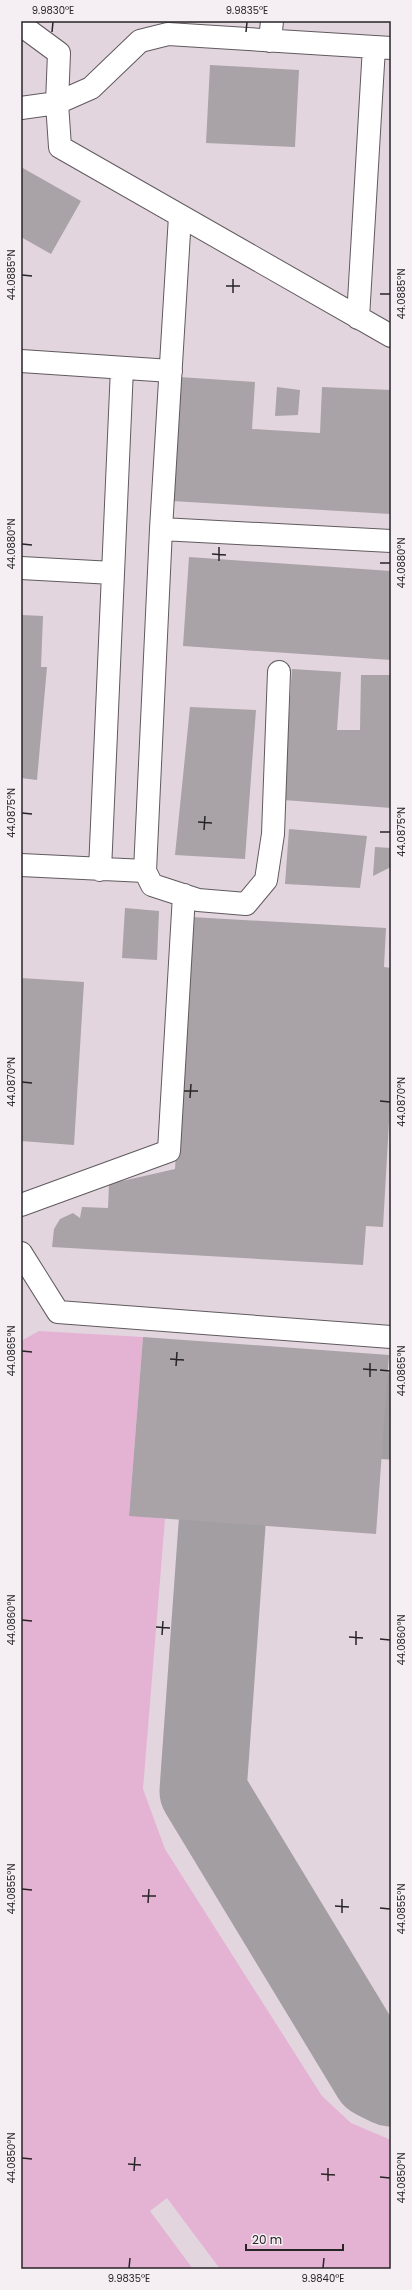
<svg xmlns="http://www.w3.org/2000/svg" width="412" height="2290" font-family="Poppins,sans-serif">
  <rect width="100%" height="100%" fill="#e7e1e5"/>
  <path fill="#e3d5de" d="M21 21H391V2269H21Z"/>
  <path fill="#e4b3d4" d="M39 1331 143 1337 129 1515 165 1519 143 1789 165 1849 322 2096 351 2123 391 2140V2269H220L167 2198 150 2211 193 2269H21V1341Z"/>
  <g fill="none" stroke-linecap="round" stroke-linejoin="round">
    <path stroke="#a39ea2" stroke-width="87" d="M389 1416H391
      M222 1525 203 1791 375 2075 391 2083"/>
  </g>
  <path fill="#a9a2a6" d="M210 65 299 70 295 147 206 143Z
    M21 167 81 201 51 254 21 237Z
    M179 377 255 382 252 429 302 432 320 433 322 387 391 390 390 514 172 501Z
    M277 387 300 390 298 415 275 416Z
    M189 557 391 571V660L183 646Z
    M21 615 43 616 41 667H47L37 780 21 778Z
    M292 669 341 672 337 730H360L361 675H391V808L283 800Z
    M190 707 256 710 245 859 175 855Z
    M289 829 367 836 360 888 285 884Z
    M375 847 391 848V867L373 876Z
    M125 908 159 911 157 960 122 958Z
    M191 917 386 928 384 967 391 968V1087L383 1227 366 1226 363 1265 52 1247 54 1229 60 1219 73 1213 80 1218 82 1207 108 1208 109 1184 175 1169Z
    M21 978 84 982 74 1145 21 1141Z
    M143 1337 389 1355 376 1534 129 1516Z"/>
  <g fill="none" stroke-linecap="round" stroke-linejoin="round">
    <g stroke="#605a5e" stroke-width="24">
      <path id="minor" d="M21 25 59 53 57 103 60 147 391 336
        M270 41 272 21
        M21 108 57 103 91 88 140 41 168 34 391 48
        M180 216 161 529 145 871 152 885 198 900 246 904 266 880 273 834 279 672
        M358 318 374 47
        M21 361 171 371
        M161 529 391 541
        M21 568 113 573
        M21 865 145 871
        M100 870 122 368
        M21 1205 169 1151 184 895
        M21 1253 58 1312 391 1337"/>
    </g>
    <use href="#minor" stroke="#fff" stroke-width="22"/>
  </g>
  <path fill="none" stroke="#272526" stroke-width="1.5" d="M52 32 53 22M246 32 247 22M22 275 32 276M226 286H240M233 293V279M380 294H390M22 544 32 545M212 554 226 555M219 561V547M380 563H390M22 813 32 814M198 822 212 823M204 830 205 816M380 832H390M22 1082 32 1083M184 1091H198M190 1098 191 1084M380 1101 390 1102M22 1351 32 1352M170 1359 184 1360M176 1366 177 1352M363 1369 377 1370M380 1370 390 1371M370 1377V1363M22 1620 32 1621M156 1627 170 1628M162 1635 163 1621M349 1637 363 1638M380 1639 390 1640M356 1645V1631M22 1889 32 1890M142 1896H156M148 1903 149 1889M335 1906 349 1907M380 1908 390 1909M342 1913V1899M22 2158 32 2159M128 2164 141 2165M134 2171 135 2157M321 2174 335 2175M380 2177 390 2178M328 2181V2168M129 2268 130 2258M323 2268 324 2258"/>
  <rect width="412" height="2290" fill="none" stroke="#f5eef2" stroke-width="44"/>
  <path d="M246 2244v6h97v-6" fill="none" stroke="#272526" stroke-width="2"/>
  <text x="252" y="2244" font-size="12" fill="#272526" stroke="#f5eef2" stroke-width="3" paint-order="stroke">20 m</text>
  <rect x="22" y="22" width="368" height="2246" fill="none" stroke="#272526" stroke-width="1.5"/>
  <g font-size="10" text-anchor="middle" fill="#272526">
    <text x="53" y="14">9.9830°E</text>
    <text x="247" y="14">9.9835°E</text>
    <text transform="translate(11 275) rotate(-90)" y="4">44.0885°N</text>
    <text transform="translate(401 294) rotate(-90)" y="4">44.0885°N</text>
    <text transform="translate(11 544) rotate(-90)" y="4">44.0880°N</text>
    <text transform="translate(401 563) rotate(-90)" y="4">44.0880°N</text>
    <text transform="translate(11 813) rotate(-90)" y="4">44.0875°N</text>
    <text transform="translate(401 832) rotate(-90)" y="4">44.0875°N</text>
    <text transform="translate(11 1082) rotate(-90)" y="4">44.0870°N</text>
    <text transform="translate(401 1102) rotate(-90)" y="4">44.0870°N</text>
    <text transform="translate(11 1351) rotate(-90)" y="4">44.0865°N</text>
    <text transform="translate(401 1371) rotate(-90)" y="4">44.0865°N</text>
    <text transform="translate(11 1620) rotate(-90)" y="4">44.0860°N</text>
    <text transform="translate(401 1640) rotate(-90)" y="4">44.0860°N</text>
    <text transform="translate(11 1889) rotate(-90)" y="4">44.0855°N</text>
    <text transform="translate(401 1909) rotate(-90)" y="4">44.0855°N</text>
    <text transform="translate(11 2158) rotate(-90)" y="4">44.0850°N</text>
    <text transform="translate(401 2178) rotate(-90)" y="4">44.0850°N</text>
    <text x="129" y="2282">9.9835°E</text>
    <text x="323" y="2282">9.9840°E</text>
  </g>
</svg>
